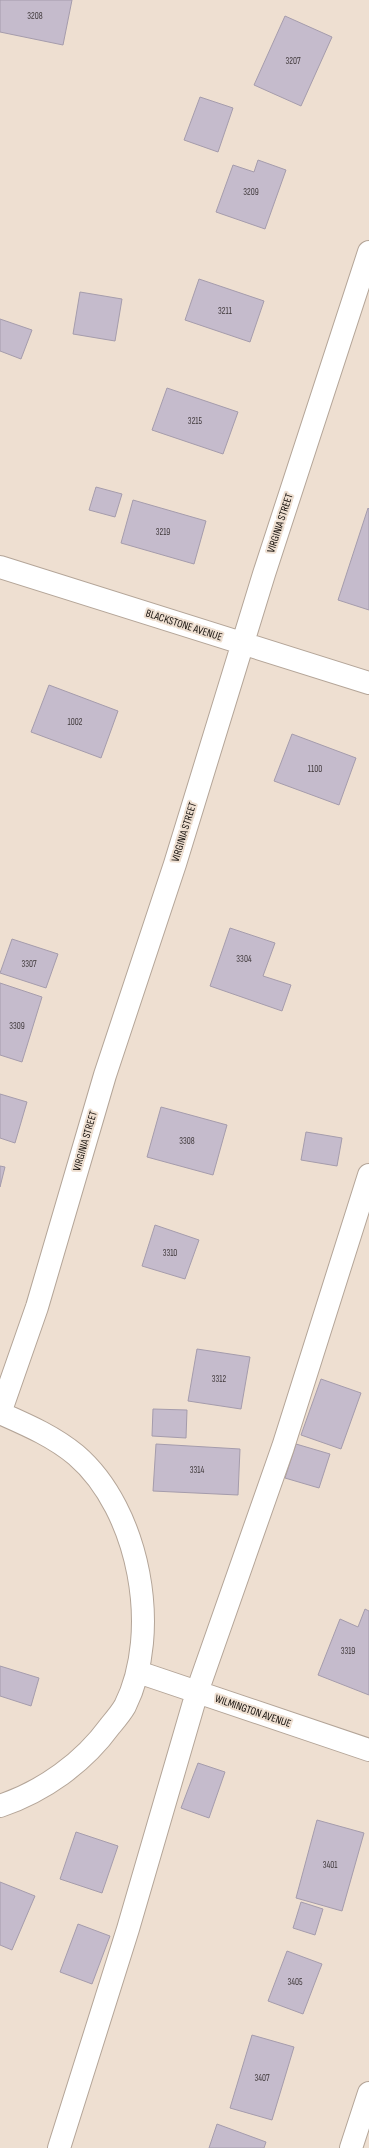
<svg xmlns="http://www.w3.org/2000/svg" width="369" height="2148" font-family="'Sofia Sans Condensed',sans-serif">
  <rect width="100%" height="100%" fill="#eedfd1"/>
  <path fill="#c5bbcc" stroke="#a59cac" d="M0 0H72L63 45 0 32Z
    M285 16 332 37 301 106 254 85Z
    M200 97 233 108 218 152 184 140Z
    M258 160 286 170 265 229 216 212 233 165 254 172Z
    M199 279 264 301 250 342 185 320Z
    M80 292 122 299 115 341 73 334Z
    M0 319 32 330 21 359 0 351Z
    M167 388 238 412 223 454 152 430Z
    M96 487 122 494 115 517 89 510Z
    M133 500 206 521 194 564 121 543Z
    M368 508 369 509V610L338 600Z
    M49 685 118 711 101 758 31 732Z
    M292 734 356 758 339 805 274 781Z
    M230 928 275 943 263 976 291 985 282 1011 210 986Z
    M12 939 58 954 46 988 0 973Z
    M0 983 42 997 22 1062 0 1055Z
    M0 1094 27 1102 15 1143 0 1138Z
    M161 1107 227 1125 213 1175 147 1157Z
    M306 1132 342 1138 337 1166 301 1160Z
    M0 1166 5 1167 0 1187Z
    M155 1225 199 1240 185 1279 142 1266Z
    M197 1349 250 1357 241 1409 188 1401Z
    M321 1379 361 1393 341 1449 301 1435Z
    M153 1409 187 1410 186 1438 152 1436Z
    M156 1444 240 1449 238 1495 153 1491Z
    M296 1444 330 1454 319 1488 285 1478Z
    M365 1609 369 1611V1695L318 1675 340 1619 358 1627Z
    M0 1666 39 1678 31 1706 0 1696Z
    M198 1763 225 1772 209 1818 181 1808Z
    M317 1820 364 1833 342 1911 296 1898Z
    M76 1832 118 1846 102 1893 60 1879Z
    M0 1882 35 1896 12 1950 0 1945Z
    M301 1902 323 1909 315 1935 293 1928Z
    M78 1924 110 1936 92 1984 60 1972Z
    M287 1951 322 1964 303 2014 268 2001Z
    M252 2035 294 2047 272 2120 230 2108Z
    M217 2124 266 2142 264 2148H209Z"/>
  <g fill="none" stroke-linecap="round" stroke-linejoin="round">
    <g stroke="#b4a598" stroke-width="24">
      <path id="minor" d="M0 567 369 683
        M0 1413 37 1307 105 1075 175 864 264 574 369 252
        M0 1413C27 1425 53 1436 76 1455 140 1510 162 1632 125 1706 121 1713 115 1720 110 1726 83 1763 44 1791 0 1806
        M138 1672 369 1750
        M59 2148 128 1929 197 1692 283 1447 369 1175
        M351 2148 369 2093"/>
    </g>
    <use href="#minor" stroke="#fff" stroke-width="22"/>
  </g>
  <g text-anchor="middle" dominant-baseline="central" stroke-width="4" stroke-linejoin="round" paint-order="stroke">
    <g font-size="9" fill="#3f383a">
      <text x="35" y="16">3208</text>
      <text x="293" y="61">3207</text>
      <text x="251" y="192">3209</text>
      <text x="225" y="311">3211</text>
      <text x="195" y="421">3215</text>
      <text x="163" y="532">3219</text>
      <text x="75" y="722">1002</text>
      <text x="315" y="769">1100</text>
      <text x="244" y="959">3304</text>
      <text x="29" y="964">3307</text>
      <text x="17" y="1026">3309</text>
      <text x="187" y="1141">3308</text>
      <text x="170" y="1253">3310</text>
      <text x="219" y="1379">3312</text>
      <text x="197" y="1470">3314</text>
      <text x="348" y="1651">3319</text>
      <text x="330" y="1865">3401</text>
      <text x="295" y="1982">3405</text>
      <text x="262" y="2078">3407</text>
    </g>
    <g font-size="11" fill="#120d09" stroke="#eedfd1">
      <text transform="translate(280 523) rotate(-72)">VIRGINIA STREET</text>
      <text transform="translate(184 625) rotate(18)">BLACKSTONE AVENUE</text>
      <text transform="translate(184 832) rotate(-73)">VIRGINIA STREET</text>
      <text transform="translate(85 1141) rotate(-74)">VIRGINIA STREET</text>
      <text transform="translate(253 1711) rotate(19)">WILMINGTON AVENUE</text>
    </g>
  </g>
</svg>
